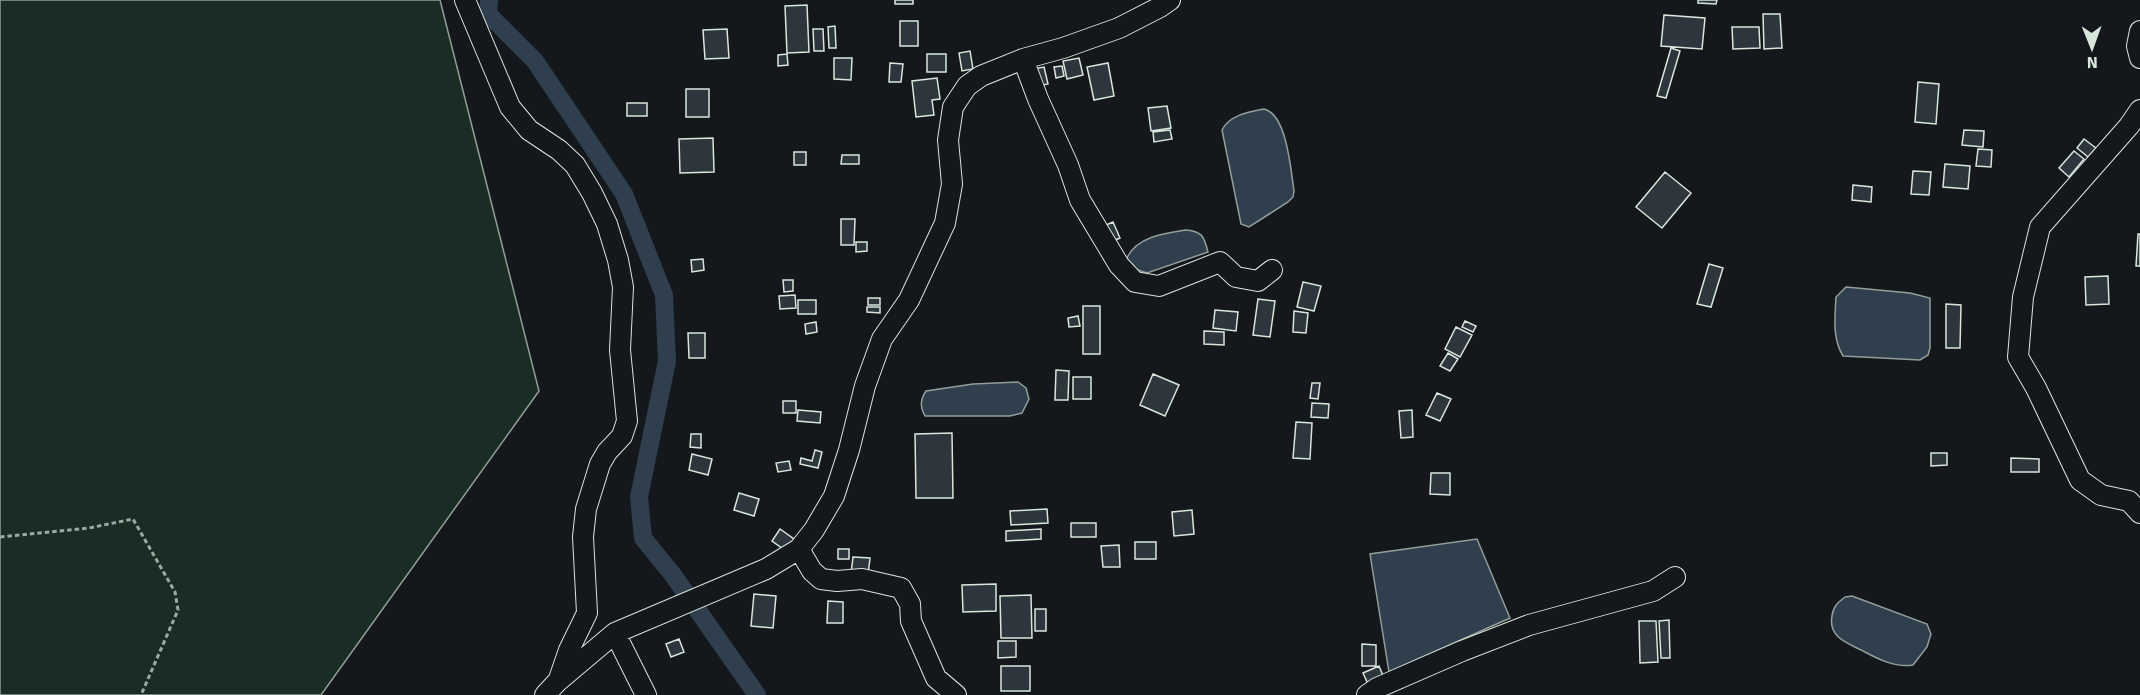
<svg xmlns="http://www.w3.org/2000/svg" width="2140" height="695" font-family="Signika,sans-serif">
  <rect width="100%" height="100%" fill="#14181c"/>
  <path fill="#1a2d24" stroke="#939e99" stroke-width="1.5" d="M0 0H440L539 391 321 695H0Z"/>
  <path fill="#2f3f4d" stroke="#939e99" stroke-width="1.5" d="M1264 109C1287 114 1291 171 1294 191L1293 197 1288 202 1249 227 1241 224 1222 130C1229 115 1249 112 1264 109Z
    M1185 230C1202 231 1204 236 1208 252L1147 273 1132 268 1127 258C1136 237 1165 233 1185 230Z
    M1846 287 1910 293 1930 298V348L1928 355 1920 360 1843 356C1832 338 1835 317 1836 297Z
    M1018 382 1026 388 1029 399 1022 413 1010 416H925C920 407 920 400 926 391L973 384Z
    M1477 539 1510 618 1389 672 1370 554Z
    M1852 596 1927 624 1931 634 1927 647 1913 665C1895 668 1878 659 1863 651 1847 643 1828 637 1832 616 1833 607 1838 602 1845 597Z"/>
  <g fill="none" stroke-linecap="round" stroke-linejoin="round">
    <path stroke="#2f3f4d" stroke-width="18" d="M489 0 488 14 535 61 624 194 664 295 667 361 639 497 643 538 673 575 757 695"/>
  </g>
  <path fill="#2c363c" stroke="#d8e6dc" stroke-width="1.5" d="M895 0H913V4H895Z
    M1698 0H1717L1716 4 1698 3Z
    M807 5 809 52 787 53 785 6Z
    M1763 14H1780L1782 48 1764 49Z
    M1664 15 1705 18 1702 49 1661 46Z
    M900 21H918V46H900Z
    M835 26 836 48H829L828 27Z
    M1732 27H1759L1760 48 1733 49Z
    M727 29 729 58 705 59 703 30Z
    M813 29H823L824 51H814Z
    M1671 48 1680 51 1666 98 1657 96Z
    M970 51 973 69 962 71 959 53Z
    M787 54 788 65 778 66V55Z
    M927 54H946V72H927Z
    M834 58H852L851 80 834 79Z
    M1079 58 1083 75 1067 79 1063 61Z
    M890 63 903 64 901 82H889Z
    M1108 63 1114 96 1094 100 1087 67Z
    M1062 66 1064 76 1056 78 1054 67Z
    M1044 67 1048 84 1038 86 1033 69Z
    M937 78 940 99 932 100 934 115 916 117 912 81Z
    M1918 82 1939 84 1936 124 1915 122Z
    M686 89H709V117H686Z
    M627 103H647V116H627Z
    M1167 106 1171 128 1151 131 1148 108Z
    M1170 130 1172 139 1154 142 1153 132Z
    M1964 130 1984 131 1983 147 1962 145Z
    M713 138 714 172 680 173 679 139Z
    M2084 139 2096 148 2088 157 2077 148Z
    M1978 149 1992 150 1991 167 1976 166Z
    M2074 151 2084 159 2069 177 2059 168Z
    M794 152H806V165H794Z
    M842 155H859V164H841Z
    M1945 164 1970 166 1968 189 1943 187Z
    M1913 171 1931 172 1929 195 1911 194Z
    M1665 172 1691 193 1662 228 1636 207Z
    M1853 185 1872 187 1871 202 1852 200Z
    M841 219H855L854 245H841Z
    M1113 222 1120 238 1111 242 1104 226Z
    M2138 234H2140V266H2136Z
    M856 242H867V251L856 252Z
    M703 259 704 270 692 272 691 260Z
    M1709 264 1723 268 1711 307 1697 304Z
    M2108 276 2109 304 2086 305 2085 277Z
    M783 280H793V291L784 292Z
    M1303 282 1321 286 1314 311 1297 307Z
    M795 295 796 308 780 309 779 296Z
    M868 298H880V305H868Z
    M1258 299 1275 301 1270 337 1253 335Z
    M798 300H816V314H798Z
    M1946 304 1961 305 1960 348H1946Z
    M1083 306H1100V354H1083Z
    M867 307H880V313L867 312Z
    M1215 310 1238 312 1236 331 1213 328Z
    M1294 311 1308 313 1306 333 1293 332Z
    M1078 316 1080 326 1069 327 1068 318Z
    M1465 321 1476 326 1473 332 1462 327Z
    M816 322 817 332 806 334 805 324Z
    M1456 327 1472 335 1460 357 1445 349Z
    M1204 331 1224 332V345L1204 344Z
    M688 333H705V358H689Z
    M1448 353 1458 359 1450 371 1440 366Z
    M1056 370 1069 371 1068 400H1055Z
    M1153 374 1179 385 1165 416 1140 405Z
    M1073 377H1091V399H1073Z
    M1312 383H1320L1318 399 1310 398Z
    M1437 393 1451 399 1440 421 1426 415Z
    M783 401H796V413H783Z
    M1312 403 1329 404 1328 418 1311 417Z
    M798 410 821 412 820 423 797 421Z
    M1412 410 1413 437 1401 438 1399 411Z
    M1296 422 1312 423 1310 459 1293 458Z
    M952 433 953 498H916L915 434Z
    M691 434H701V448L690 447Z
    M815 450 822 452 818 468 800 464 801 458 812 461Z
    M1931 453H1947V465L1931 466Z
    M692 454 712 459 708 475 689 470Z
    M2011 458 2039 459V472H2011Z
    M789 461 791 470 778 472 776 463Z
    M1431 473H1450V495L1430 494Z
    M739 493 759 499 754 516 734 510Z
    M1047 509 1048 523 1011 525 1010 511Z
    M1192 510 1194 534 1174 536 1172 512Z
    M1071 523H1096V537H1071Z
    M780 529 794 539 786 551 772 541Z
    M1041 529V539L1006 541V531Z
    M1135 542H1156V559H1135Z
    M1119 545 1120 567H1103L1101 546Z
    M838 549H849V559H838Z
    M853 557 870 558 868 575 851 574Z
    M996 584V611L963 612 962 585Z
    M754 594 776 596 773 628 751 626Z
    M1031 595 1032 638H1001L1000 596Z
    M828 601 843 602V623H827Z
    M1035 609H1046V631H1035Z
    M1669 620 1670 658H1661L1659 621Z
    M1639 621H1656L1658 662 1640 663Z
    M679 639 684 652 671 657 666 644Z
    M998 641H1016V657L998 658Z
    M1362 644 1376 645V666H1362Z
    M1001 666H1030V691H1001Z
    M1379 666 1384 678 1368 684 1363 673Z"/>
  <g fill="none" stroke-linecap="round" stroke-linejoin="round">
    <g stroke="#d8e6dc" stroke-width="22">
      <path id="minor" d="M465 0 510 107 529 130 559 150 575 165 592 193 607 224 618 260 623 287 620 350 627 421 622 436 607 452 600 464 586 509 583 537 587 613 569 650 559 679
        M2140 31 2137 46 2140 58
        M1023 59 1038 99 1068 165 1080 200 1119 265 1135 282 1159 286 1220 262 1236 277 1258 281 1272 270
        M2140 110 2129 126 2040 227 2023 297 2018 357 2036 388 2080 480 2101 495 2129 501 2140 513
        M799 549 812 571 821 579 837 581 862 579 901 588 910 604 911 621 936 678 956 695
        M615 633 646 695
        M545 695 558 681 615 633 766 569 799 549 814 530 834 496 849 450 865 386 882 339 909 300 945 223 952 184 948 140 953 107 967 86 981 76 1023 59 1063 48 1119 28 1160 7 1170 0
        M1367 695 1377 688 1462 651 1529 625 1653 591 1675 577"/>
    </g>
    <path stroke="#9da8a2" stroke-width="3" stroke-dasharray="4.5 3" stroke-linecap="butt" d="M0 537 89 528 133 519 175 592 178 610 141 695"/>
    <use href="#minor" stroke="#14181c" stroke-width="20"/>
  </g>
  <g transform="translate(2092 48) rotate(179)" stroke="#14181c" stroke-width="4.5" paint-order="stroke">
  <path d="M0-4.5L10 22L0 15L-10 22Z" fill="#d8e6dc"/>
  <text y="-9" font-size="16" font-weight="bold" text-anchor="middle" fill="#d8e6dc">N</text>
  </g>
</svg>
